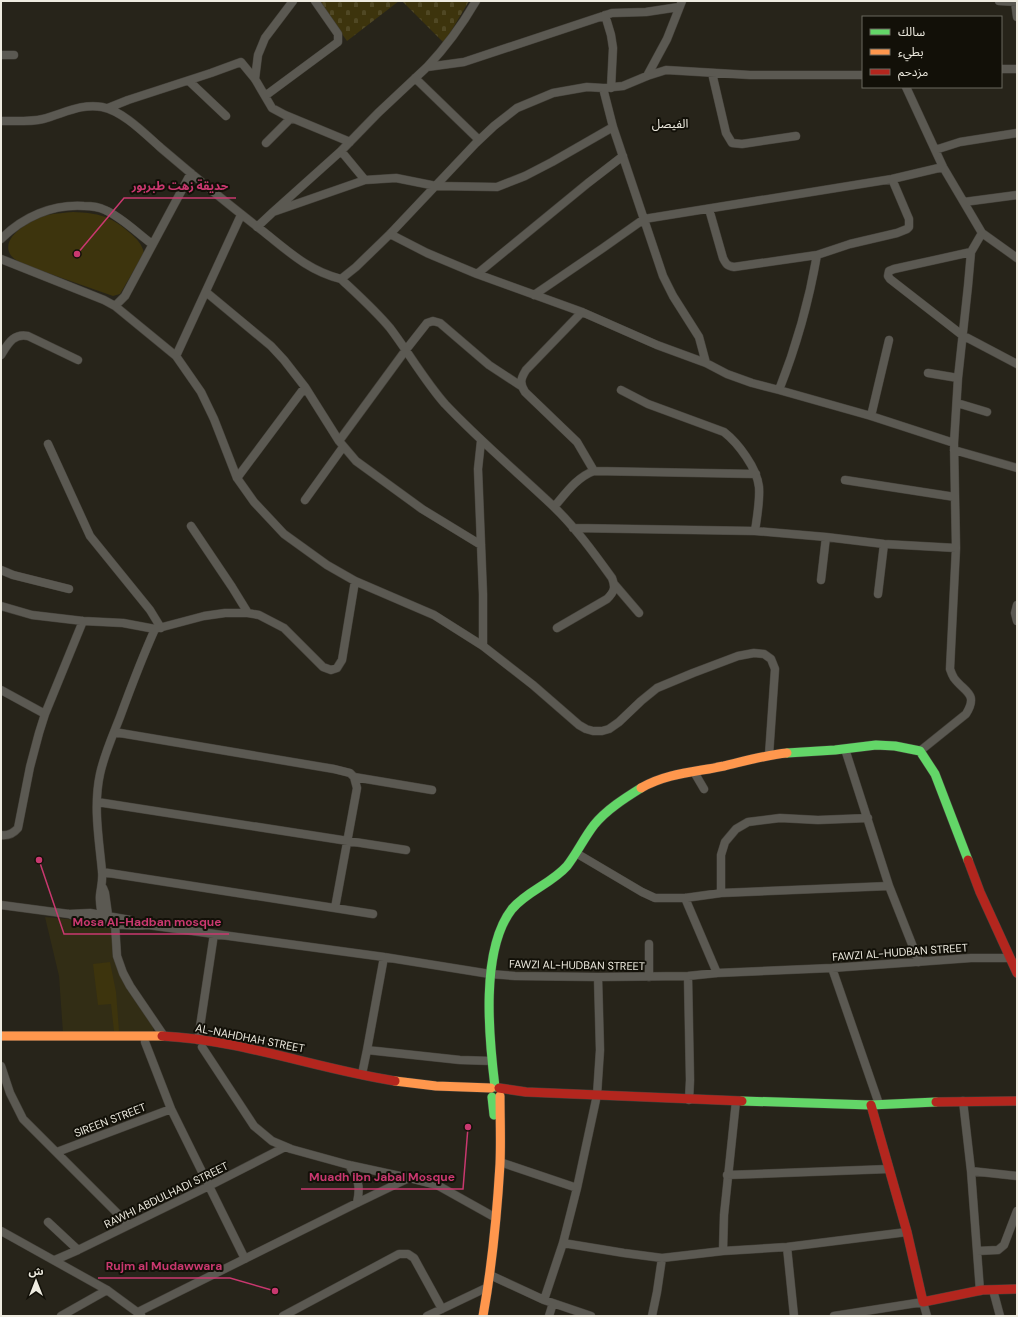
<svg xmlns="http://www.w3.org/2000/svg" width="1018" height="1317" font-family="'DM Sans','Noto Sans Arabic',sans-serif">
  <defs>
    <pattern id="cemetery-stones" width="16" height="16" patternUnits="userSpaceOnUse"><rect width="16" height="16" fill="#3d340d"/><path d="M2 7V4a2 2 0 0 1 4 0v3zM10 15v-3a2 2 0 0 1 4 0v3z" fill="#504824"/></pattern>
  </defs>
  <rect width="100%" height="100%" fill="#27241a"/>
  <path fill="#322d15" d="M45 917 77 920 110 927 112 933 114 958 154 1025 153 1031 63 1033 59 976Z"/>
  <path fill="url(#cemetery-stones)" d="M319 1H399L347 41Z
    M402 1H469L444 43Z"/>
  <path fill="#3d340d" d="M73 212C98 213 111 216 130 233 137 239 142 244 144 253L120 294 113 296 22 264C18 261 12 258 10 254 0 236 34 218 48 215 56 213 65 213 73 212Z
    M110 962 116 992 119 1031H114L111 1004 98 1005 93 964Z"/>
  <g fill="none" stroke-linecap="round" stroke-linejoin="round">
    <g stroke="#44413a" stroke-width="9">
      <path id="street" d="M999 1 1017 2
        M1015 2 1017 17
        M605 15 611 35 613 48 611 88
        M1 55H14
        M427 67C446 47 462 25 476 1
        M1001 69H1017
        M712 73 726 133 732 143 742 144 796 136
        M647 76 667 39 682 1
        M415 78 479 140
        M255 79 258 55 265 38 293 1
        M189 81 226 116
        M906 87 943 167 982 233 1017 258
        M603 88 613 127 663 276 673 296 699 337 706 363
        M265 96 338 42V34L315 1
        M108 108 128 100 211 73 241 62 255 79 272 108 285 115 350 142
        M1 121C15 121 30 122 43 119 63 114 81 103 102 107 123 111 145 134 161 148 195 177 229 205 264 232 289 252 309 271 341 279L356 267 390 234 476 143 494 126 517 108 553 93 587 87 603 88 623 86 647 76 666 70 750 75H863
        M266 143 291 118
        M935 150 960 142 1017 133
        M341 151 365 180
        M964 202 1017 195
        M273 212 341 151 378 113 427 67 464 62 612 13 646 12 679 7
        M257 227 273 212 365 180 396 178 436 186 497 187 525 176 552 162 613 127
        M390 234 427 253 477 274 582 312 657 345 706 363 727 374 752 383 779 390C796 347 809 301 817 255L734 267C727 266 726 264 723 258L709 209
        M1 239C23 217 52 204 84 206 91 206 99 207 105 210 123 218 137 233 152 244
        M971 252 894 269 889 271 888 276 890 279 962 335 1017 364
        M817 255 850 244 897 233 907 229 909 227V219L892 179
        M1 259 104 300 115 306 176 356 201 392 214 419 237 478 254 502 284 534 327 565 355 581 434 615 483 646 533 685 579 725 586 729 593 731H602L609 729 619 722 641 701 657 688 693 673 738 656 754 653 764 654 771 659 775 669 769 755
        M477 274 588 183 623 156
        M341 279C358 295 375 310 390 328 409 353 424 380 445 404 479 440 517 472 553 506 575 527 594 553 612 578 616 588 614 592 607 599L557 628
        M206 292 271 346 284 360 305 387 339 441 356 461 422 509 481 545
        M534 295 603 248 644 219 892 179 943 167
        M115 306 125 296 191 173
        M582 312 526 370C521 378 519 383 525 392L577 442 594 471
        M1 355C8 344 13 333 28 336L78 360
        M176 356 241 215
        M928 373 958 378
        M621 390 648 404 724 432C738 443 757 468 759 487 760 501 757 517 755 531
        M779 390 871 416 954 443
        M957 403 987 412
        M871 416 889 340
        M339 441 405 351 427 323 433 321 440 323 489 365 521 386
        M481 441 478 469 483 594V646
        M48 444 90 536 150 610 161 628
        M954 450 1017 468
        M237 478 305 387
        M845 480 955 497
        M305 500 343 447
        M554 507C566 493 577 477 594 471L756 474
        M191 526 232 587 248 613
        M573 528 755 531 826 537 884 544 956 548
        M1 570 13 575 69 589
        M821 580 826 537
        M615 585 639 613
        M878 594 884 544
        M1017 605 1015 613 1017 621
        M1 606 32 615 83 621 123 623 155 629 204 616 225 613H248L259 615 284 628 323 667 331 670 337 668 342 660 355 581
        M1 690 45 714
        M114 732 334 769 350 773 354 777 432 790
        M845 749 889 886 919 962
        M920 751 966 714C979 693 964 692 954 678 952 675 951 672 950 669L956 548 954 443 958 378 968 286 971 252 982 233
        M694 772 704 789
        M97 802 406 850
        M1 835C8 836 13 834 18 828L30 767 39 733 45 714 83 621
        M576 853 642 892 655 898H685L721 893 889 886
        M102 872 373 914
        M103 888 105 893 109 922
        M721 893V855L725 842 736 829 748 822 780 818 818 820 868 818
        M685 898 717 973
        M1 905 69 914 90 913 130 920
        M335 908 357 788 354 777
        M69 914C87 923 128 927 148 925L384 957 490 974 515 976 598 977 688 976 717 973 832 968 971 958H1009
        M103 922C102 913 99 904 100 895 101 886 103 881 102 871 99 839 93 806 100 774 104 755 113 735 120 717 131 687 142 658 155 629
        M115 924 117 956 123 973 130 986 164 1036
        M832 968 879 1104
        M688 976 690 1080 689 1100
        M649 977V944
        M198 1040 214 934
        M145 1042 171 1109 245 1259
        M202 1047 254 1126 272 1141 291 1149 349 1165 409 1178 437 1185 496 1218
        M367 1050 460 1060 492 1061
        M1 1066 10 1093 23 1119 129 1225
        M362 1074 367 1050 384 957
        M963 1101 971 1171 980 1291
        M57 1152 171 1109
        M500 1162 577 1188
        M349 1165C358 1180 361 1185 357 1203
        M971 1171 1017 1176
        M727 1175 889 1169
        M48 1222 78 1250
        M1 1231 107 1290 141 1315
        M563 1243 624 1253 662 1258 723 1251 787 1247 907 1232
        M787 1247 794 1316
        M723 1251 724 1215 736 1101
        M977 1251 998 1250 1004 1245 1017 1211
        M55 1260 78 1250 209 1186 285 1147
        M490 1275 544 1300 591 1316
        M993 1290 1000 1316
        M544 1300 563 1243 577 1188 597 1095 600 1050 598 977
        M138 1312 357 1203 409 1178
        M61 1316 107 1290
        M283 1316 399 1254H408L414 1258 442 1309
        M427 1316 488 1287
        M549 1316 553 1303
        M652 1316 657 1292 662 1258
        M834 1316 923 1302 927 1316"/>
    </g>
    <g stroke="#44413a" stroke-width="10">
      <path id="fast" d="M787 753 835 750 876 745 895 746 920 751 935 774 968 860
        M495 1087C489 1038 480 950 512 909 527 891 551 884 567 866 577 853 584 838 594 825 606 810 625 798 641 788
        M492 1097 494 1115
        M742 1101 871 1105 936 1102"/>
    </g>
    <g stroke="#44413a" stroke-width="10">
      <path id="slow" d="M641 788C667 773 696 772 724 766 745 761 766 755 787 753
        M1 1036H162
        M395 1081 436 1086 491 1088
        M483 1316C492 1266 497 1215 500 1164 501 1141 500 1118 500 1096"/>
    </g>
    <g stroke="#44413a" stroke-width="10">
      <path id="jam" d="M968 860 980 892 1017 973
        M162 1036C242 1040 317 1069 395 1081
        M499 1088 526 1092 742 1101
        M936 1102 1017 1101
        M871 1105 907 1232 923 1302 982 1290 1017 1289"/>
    </g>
    <use href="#street" stroke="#5b5952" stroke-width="8"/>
    <use href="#fast" stroke="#63d668" stroke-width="9"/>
    <use href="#slow" stroke="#ff974d" stroke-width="9"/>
    <use href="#jam" stroke="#b3261e" stroke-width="9"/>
  </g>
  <g text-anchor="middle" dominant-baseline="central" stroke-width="4" stroke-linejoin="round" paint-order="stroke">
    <g font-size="11" fill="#eeebe0" stroke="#121008">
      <text transform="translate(900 952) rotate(-4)">FAWZI AL-HUDBAN STREET</text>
      <text transform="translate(577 965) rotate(1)">FAWZI AL-HUDBAN STREET</text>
      <text transform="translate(250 1038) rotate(11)">AL-NAHDHAH STREET</text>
      <text transform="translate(110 1120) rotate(-21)">SIREEN STREET</text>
      <text transform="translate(166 1195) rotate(-26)">RAWHI ABDULHADI STREET</text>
    </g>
    <g font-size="12" fill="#eeebe0" stroke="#121008">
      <text x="670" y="124">الفيصل</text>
    </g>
  </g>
  <path fill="none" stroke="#c9386f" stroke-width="1.5" d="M77 254L124 198H236M39 860L64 934H229M468 1127L463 1189H301M275 1291L230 1278H98"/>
  <g fill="#c9386f" stroke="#121008" stroke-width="1.5">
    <circle cx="77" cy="254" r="4"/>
    <circle cx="39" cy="860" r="4"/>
    <circle cx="468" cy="1127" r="4"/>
    <circle cx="275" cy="1291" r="4"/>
  </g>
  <g font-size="12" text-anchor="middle" font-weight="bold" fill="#c9386f" stroke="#121008" stroke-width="4" stroke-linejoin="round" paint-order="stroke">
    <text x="180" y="190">حديقة زهت طبربور</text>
    <text x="147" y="926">Mosa Al-Hadban mosque</text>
    <text x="382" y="1181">Muadh ibn Jabal Mosque</text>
    <text x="164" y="1270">Rujm al Mudawwara</text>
  </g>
  <rect width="1018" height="1317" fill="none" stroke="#eeebe0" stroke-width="4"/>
  <rect x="862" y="16" width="140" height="72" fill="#121008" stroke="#6a685e"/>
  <rect x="870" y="29" width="20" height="6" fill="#63d668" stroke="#6a685e"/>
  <text x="898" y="36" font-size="12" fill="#eeebe0">سالك</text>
  <rect x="870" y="49" width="20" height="6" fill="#ff974d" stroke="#6a685e"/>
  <text x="898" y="56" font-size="12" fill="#eeebe0">بطيء</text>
  <rect x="870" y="69" width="20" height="6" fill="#b3261e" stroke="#6a685e"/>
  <text x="898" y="76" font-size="12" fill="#eeebe0">مزدحم</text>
  <g transform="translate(36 1281)" stroke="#121008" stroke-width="3" paint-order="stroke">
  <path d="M0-3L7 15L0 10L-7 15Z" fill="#eeebe0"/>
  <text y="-6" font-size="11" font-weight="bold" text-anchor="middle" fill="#eeebe0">ش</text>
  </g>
</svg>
